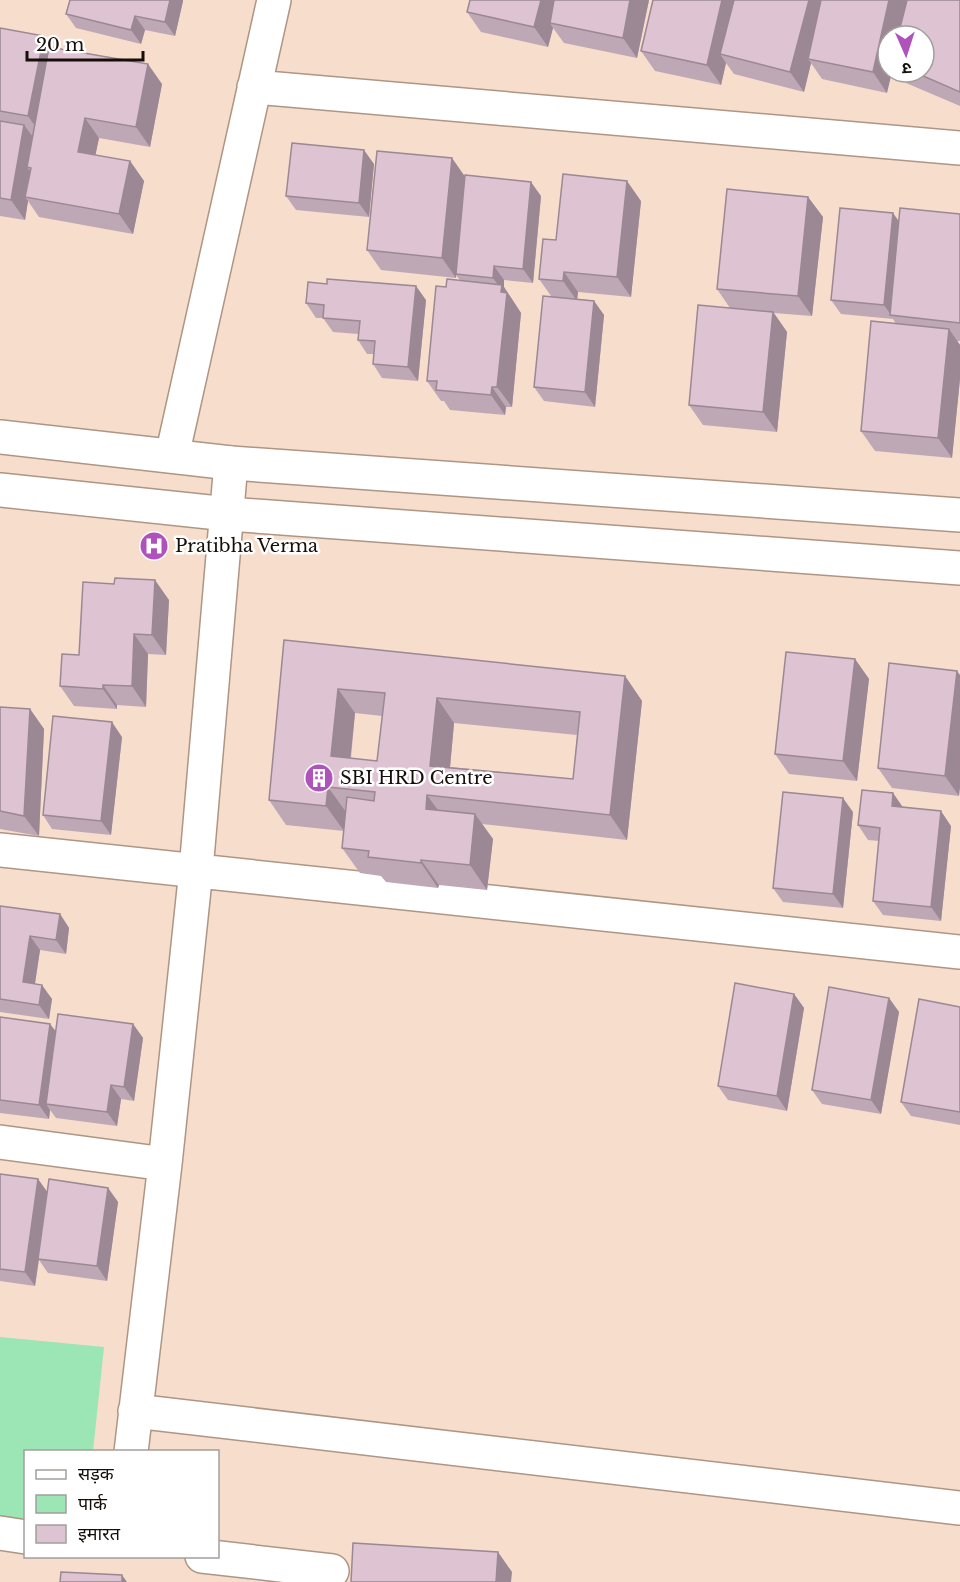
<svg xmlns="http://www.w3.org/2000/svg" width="960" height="1582" font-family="'Libre Baskerville','Noto Sans Devanagari',serif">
  <rect width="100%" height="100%" fill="#f7ddcc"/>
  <path fill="#9ce5b4" d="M0 1337 104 1347 93 1451 26 1452 25 1537 0 1533Z"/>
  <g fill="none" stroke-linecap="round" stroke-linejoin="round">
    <g stroke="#ae9585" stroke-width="36">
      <path id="minor" d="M254 87 960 148
        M172 456 274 0
        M0 850 960 952
        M0 1142 165 1164
        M135 1411 960 1508
        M131 1452 165 1164 196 870 231 463
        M0 1533 26 1537
        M202 1556 332 1571"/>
    </g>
    <g stroke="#ae9585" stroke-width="36">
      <path id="secondary" d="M0 437 231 463 960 515
        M0 490 228 514 960 568"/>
    </g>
    <use href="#minor" stroke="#fff" stroke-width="33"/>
    <use href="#secondary" stroke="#fff" stroke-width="33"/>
  </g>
  <path fill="#bfa8b5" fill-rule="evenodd" d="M70 0H183V1L175 36 145 30 141 44 76 28 66 14Z
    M470 0H649L637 58 564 43 553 28 548 47 481 32 467 12Z
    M960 0V106L906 83 898 72H924L888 36 887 93 822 79 811 63 804 92 734 74 726 63 721 85 655 71 641 51Z
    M0 28 44 36 51 47 162 84 150 147 99 138 95 155 130 161 144 181 133 234 39 217 28 201 25 220 0 216Z
    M374 164 369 217 296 210 286 196Z
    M465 176 541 196 533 283 504 280V287L521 313 512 407H506L505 415 450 410 444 401H441L427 381 446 287 460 280 456 275V278L381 270 367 250Z
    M808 197 823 217 812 316 774 313 787 332 777 432 703 425 689 405 730 308 717 289Z
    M641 201 631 297 578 292 577 299 594 301 604 315 595 407 544 401 534 387 551 296 539 279 556 240Z
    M960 214V341H957L960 345V379L952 458 875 451 861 431 896 324 893 319 841 314 831 300 899 222Z
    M426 300 418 381 382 378 373 364 374 354H367L358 340V334L333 332 323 318H316L306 303Z
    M114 584 169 600 166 655 148 654 146 707 117 705V709L74 706 60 686 79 655Z
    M284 640 625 676 642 701 627 840 482 824 493 839 487 890 439 885 438 888 386 882 381 876 360 873 342 848 344 831 286 825 269 800ZM355 713 382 716 377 761 351 758ZM454 723 577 735 573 779 450 767Z
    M855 659 869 679 857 781 789 774 775 754Z
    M889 663 959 796 892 788 878 768Z
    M0 707 30 709 44 729 39 836 0 829Z
    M122 737 111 835 52 829 43 815Z
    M893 793 903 807 951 826 941 921 883 915 873 901 879 841 868 840 858 825Z
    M853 812 843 908 783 902 773 888Z
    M0 906 60 914 69 928 66 954 40 950 35 984 52 999 49 1019 0 1012Z
    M794 994 804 1008 787 1111 728 1100 718 1086Z
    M889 998 899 1012 881 1114 822 1104 812 1090Z
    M960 1007V1125L911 1116 901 1102Z
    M0 1017 50 1024 56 1031 133 1024 143 1038 134 1101 121 1099 117 1126 56 1118 50 1110 49 1119 0 1113Z
    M0 1174 38 1179 47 1192 108 1188 118 1202 107 1281 48 1273 39 1260 35 1286 0 1281Z"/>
  <path fill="#9b8894" d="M170 0H183V1L175 36 165 22Z
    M541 0H559L550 23 553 28 548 47 534 27Z
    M630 0H649L637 58 623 38Z
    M722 0H740L720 54 726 63 721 85 707 65Z
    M809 0H828L808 59 811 63 804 92 790 72Z
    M889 0H907L899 36H888V72H892L887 93 873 72Z
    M135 16 145 30 141 44 131 30Z
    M44 36 58 56 42 136 28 116Z
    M148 64 162 84 150 147 136 127Z
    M85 118 99 138 92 172 78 152Z
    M24 125 39 145 31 168 27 167 33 175 25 197 28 201 25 220 11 200Z
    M364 150 374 164 369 217 359 203Z
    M452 158 466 178 456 278 442 258Z
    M130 161 144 181 133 234 119 214Z
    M627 181 641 201 631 297 617 277Z
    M531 182 541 196 533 283 523 269Z
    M808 197 823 217 812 316 798 296Z
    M893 213 903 227 891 315 884 305Z
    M494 266 504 280V287L521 313 512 407 497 387 501 289 493 278Z
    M564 272 578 292 577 301 563 281Z
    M416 286 426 300 418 381 408 367Z
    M594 301 604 315 595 407 585 392Z
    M773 312 787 332 777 432 763 412Z
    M949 329 960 345V379L952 458 938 438Z
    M492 387 506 407 505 415 491 395Z
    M155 580 169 600 166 655 152 635Z
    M134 634 148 654 146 707 132 686Z
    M855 659 869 679 857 781 843 761Z
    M957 671 960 675V788L959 796 945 776Z
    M625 676 642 701 627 840 610 815Z
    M103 685 117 705V709L103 689Z
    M338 689 355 713 348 781 331 756Z
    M437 698 454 723 448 790 430 766Z
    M30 709 44 729 39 836 24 816Z
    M112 722 122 737 111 835 101 821Z
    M328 787 346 812 344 831 326 806Z
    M893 793 903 808 892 806Z
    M427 795 445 820 426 809Z
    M843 798 853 812 843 908 833 894Z
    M941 811 951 826 941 921 931 907Z
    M475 814 493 839 487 890 470 865Z
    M421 860 439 885 438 888 421 863Z
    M60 914 69 928 66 954 56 940Z
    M30 936 40 950 33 996 23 982Z
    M42 985 52 999 49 1019 39 1005Z
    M794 994 804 1008 787 1111 777 1096Z
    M889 998 899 1012 881 1114 871 1100Z
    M50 1024 60 1038 46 1104 50 1110 49 1119 39 1105Z
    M133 1024 143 1038 134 1101 124 1087Z
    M111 1085 121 1099 117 1126 107 1112Z
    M38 1179 48 1193 35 1286 25 1272Z
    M108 1188 118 1202 107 1281 97 1266Z
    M498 1552 512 1572 511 1582H496Z
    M122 1575 127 1582H122Z"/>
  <path fill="#dec3d3" stroke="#9b8894" stroke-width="1.5" fill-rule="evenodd" d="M70 0H170L165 22 135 16 131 30 66 14Z
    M470 0H541L534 27 467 12Z
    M554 0H630L623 38 550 23Z
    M653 0H722L707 65 641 51Z
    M734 0H809L790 72 720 54Z
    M821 0H889L873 72 808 59Z
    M907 0H960V92L914 72H924V36H898Z
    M0 28 44 36 28 116 0 111Z
    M49 47 148 64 136 127 85 118 78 152 130 161 119 214 25 197 31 168 27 167Z
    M0 121 24 125 11 200 0 198Z
    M292 143 364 150 359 203 286 196Z
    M377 151 452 158 442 258 367 250Z
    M563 174 627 181 617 277 564 272 563 281 539 279 543 239 556 240Z
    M465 175 531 182 523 269 494 266 493 278 456 274Z
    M727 189 808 197 798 296 717 289Z
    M840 208 893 213 884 305 831 300Z
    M900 208 960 214V323L890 315Z
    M327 279 416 286 408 367 373 364 375 341 358 340 360 321 323 318 324 305 306 303 308 282 327 284Z
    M447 279 502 285 501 292 507 293 497 387H492L491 395 436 390 437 381H427L436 286 446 287Z
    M543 296 594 301 585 392 534 387Z
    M698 305 773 312 763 412 689 405Z
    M871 321 949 329 938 438 861 431Z
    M115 578 155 580 152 635 134 634 132 686 103 685V689L60 686 62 654 79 655 83 582 114 584Z
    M284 640 625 676 610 815 427 795 426 809 475 814 470 865 421 860V863L368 857 369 851 342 848 347 797 374 801 375 792 328 787 326 806 269 800ZM338 689 385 693 377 761 331 756ZM437 698 580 712 573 779 430 766Z
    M786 652 855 659 843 761 775 754Z
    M889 663 957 671 945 776 878 768Z
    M0 707 30 709 24 816 0 811Z
    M53 716 112 722 101 821 43 815Z
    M862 790 893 793 892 806 941 811 931 907 873 901 880 828 858 825Z
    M783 792 843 798 833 894 773 888Z
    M0 906 60 914 56 940 30 936 23 982 42 985 39 1005 0 999Z
    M735 983 794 994 777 1096 718 1086Z
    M829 987 889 998 871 1100 812 1090Z
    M919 999 960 1007V1112L901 1102Z
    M58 1014 133 1024 124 1087 111 1085 107 1112 46 1104Z
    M0 1017 50 1024 39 1105 0 1100Z
    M0 1174 38 1179 25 1272 0 1269Z
    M49 1179 108 1188 97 1266 38 1259Z
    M353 1543 498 1552 496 1582H351Z
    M61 1572 122 1575V1582H60Z"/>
  <defs>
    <g id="hospital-disc" transform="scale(1.5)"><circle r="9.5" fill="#af52bc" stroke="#fff"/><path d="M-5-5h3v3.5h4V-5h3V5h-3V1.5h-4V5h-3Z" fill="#fff"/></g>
    <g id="building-disc" transform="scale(1.5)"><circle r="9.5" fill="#af52bc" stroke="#fff"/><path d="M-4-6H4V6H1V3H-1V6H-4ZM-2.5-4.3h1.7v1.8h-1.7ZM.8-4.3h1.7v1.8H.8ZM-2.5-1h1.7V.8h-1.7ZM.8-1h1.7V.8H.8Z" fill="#fff"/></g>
  </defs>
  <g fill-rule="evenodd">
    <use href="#hospital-disc" x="154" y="546"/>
    <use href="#building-disc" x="319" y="778"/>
  </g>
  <g text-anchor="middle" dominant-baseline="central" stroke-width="5" stroke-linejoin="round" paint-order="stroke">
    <g font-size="18" fill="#160e08" stroke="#fff" text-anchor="start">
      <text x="175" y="546">Pratibha Verma</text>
      <text x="340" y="778">SBI HRD Centre</text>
    </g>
  </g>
  <rect x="24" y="1450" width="195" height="108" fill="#ffffff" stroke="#a29f9c" stroke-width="1.5"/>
  <rect x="36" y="1470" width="30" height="9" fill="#ffffff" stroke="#a29f9c" stroke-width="1.5"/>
  <text x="78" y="1480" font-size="18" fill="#160e08">सड़क</text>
  <rect x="36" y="1495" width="30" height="18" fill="#9ce5b4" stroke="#a29f9c" stroke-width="1.5"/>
  <text x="78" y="1510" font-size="18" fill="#160e08">पार्क</text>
  <rect x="36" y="1525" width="30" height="18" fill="#dec3d3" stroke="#a29f9c" stroke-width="1.5"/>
  <text x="78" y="1540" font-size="18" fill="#160e08">इमारत</text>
  <g transform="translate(906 54) rotate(177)"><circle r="28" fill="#ffffff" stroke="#a29f9c" stroke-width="1.5"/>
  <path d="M0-4.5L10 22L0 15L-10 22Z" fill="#af52bc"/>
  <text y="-9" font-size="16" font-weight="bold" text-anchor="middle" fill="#160e08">उ</text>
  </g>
  <path d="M27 51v9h116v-9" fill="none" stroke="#160e08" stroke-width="3"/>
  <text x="36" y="51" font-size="18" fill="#160e08" stroke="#ffffff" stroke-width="4.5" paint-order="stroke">20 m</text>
</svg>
